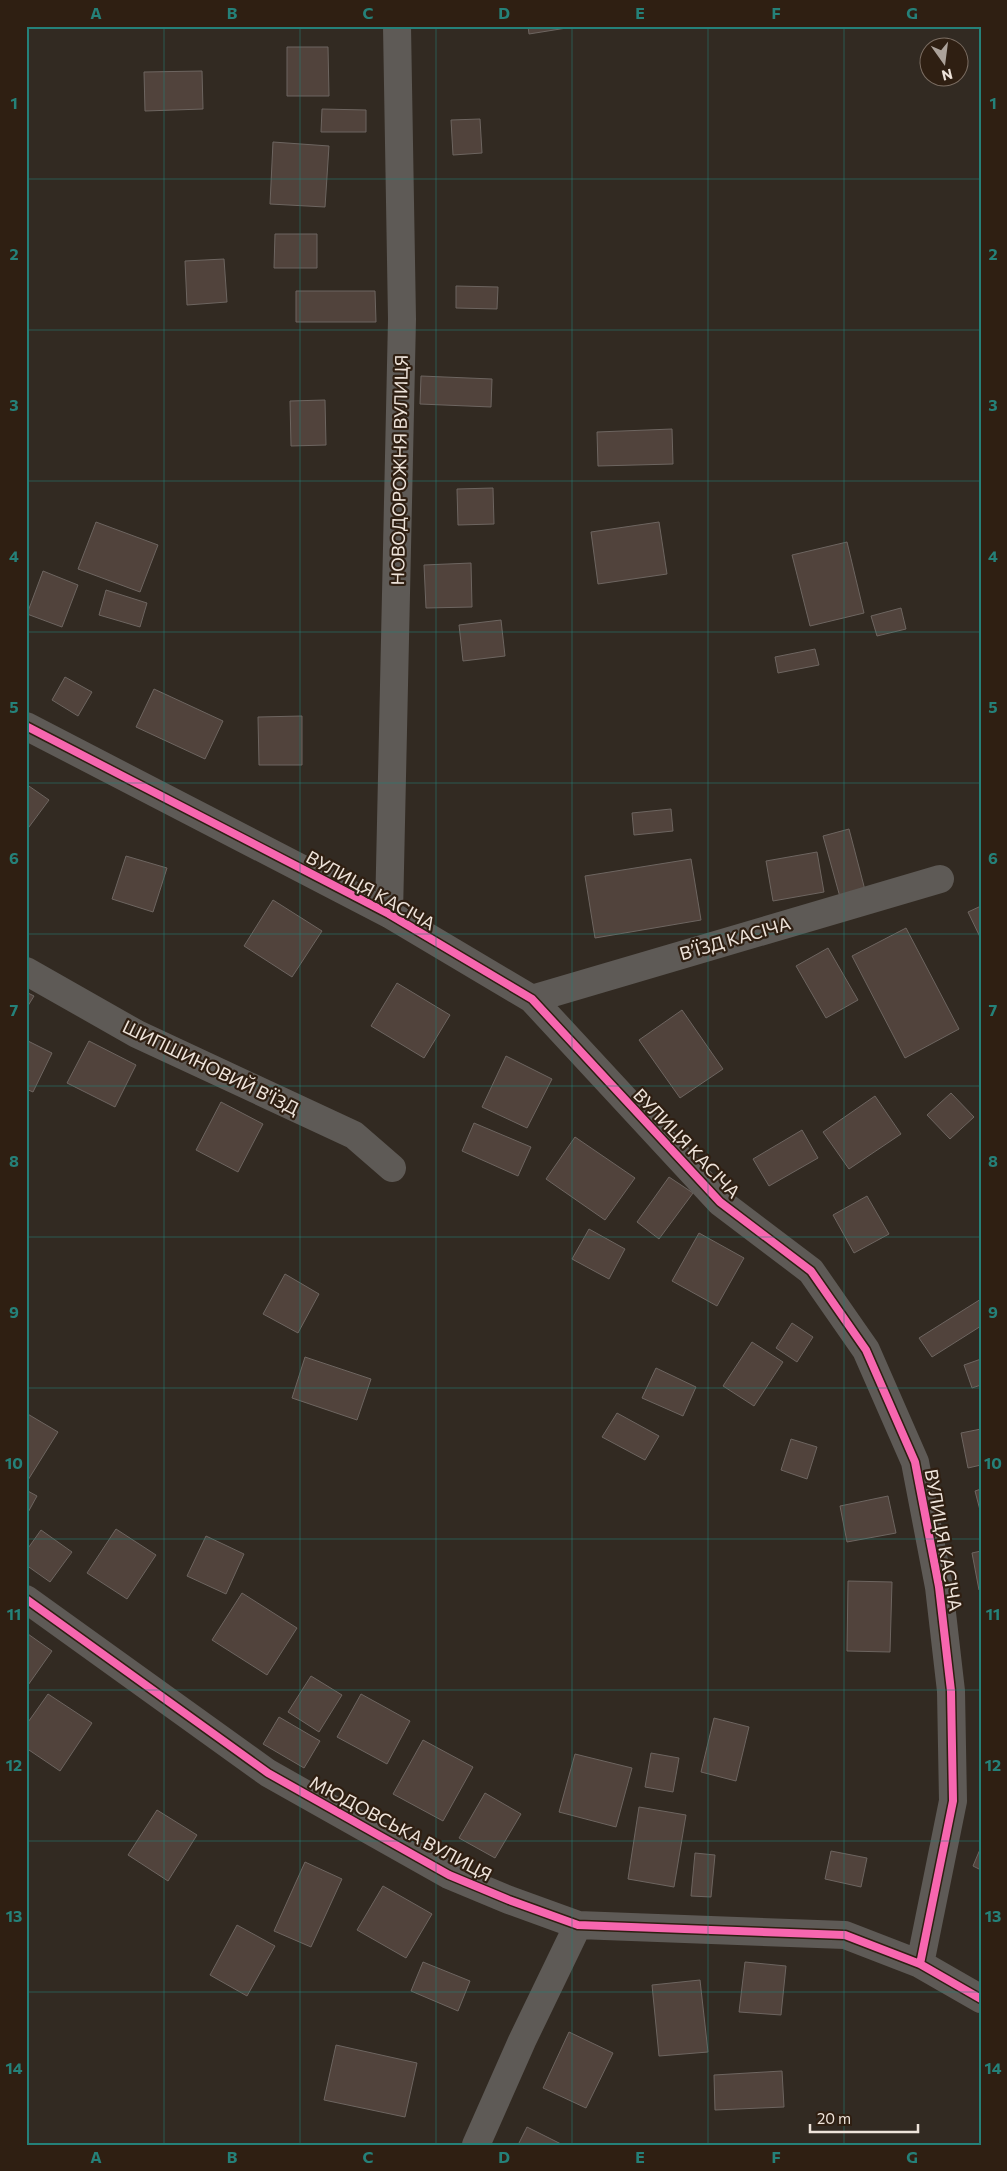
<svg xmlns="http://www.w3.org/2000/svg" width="1007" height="2171" font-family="Commissioner,sans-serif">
  <rect width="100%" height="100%" fill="#322a22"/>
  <path fill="#51433c" stroke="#6d6560" d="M528 26H579L529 34Z
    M287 47H328L329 96H287Z
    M202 71 203 109 145 111 144 72Z
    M322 109 366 110V132H321Z
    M480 119 482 153 453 155 451 120Z
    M273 142 329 146 325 207 270 204Z
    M275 234H317V268H274Z
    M224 259 227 302 187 305 185 261Z
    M456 286 498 287 497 309 456 308Z
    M296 291H375L376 322H296Z
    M421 376 492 379 491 407 420 404Z
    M325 400 326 445 291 446 290 401Z
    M672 429 673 464 598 466 597 432Z
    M493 488 494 524 458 525 457 489Z
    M96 522 158 545 140 592 78 569Z
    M659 522 667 574 598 584 591 532Z
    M847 542 864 613 810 626 792 555Z
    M471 563 472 607 426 608 424 565Z
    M43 571 78 585 62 627 27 614Z
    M106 590 147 603 140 627 99 615Z
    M901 608 906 629 877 636 871 616Z
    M501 620 505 656 463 661 459 625Z
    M815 649 819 665 778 673 775 657Z
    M65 677 92 692 78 716 52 700Z
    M154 689 223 721 205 759 136 727Z
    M302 716V765H259L258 717Z
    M26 784 49 800 26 831Z
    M671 809 673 831 634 835 632 813Z
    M849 829 865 890 840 897 823 836Z
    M817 852 824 892 773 901 766 861Z
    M126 856 167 868 153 912 112 899Z
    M691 859 701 920 595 938 585 876Z
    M273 900 322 931 292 977 244 946Z
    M981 906V939L968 912Z
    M906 928 959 1029 905 1058 852 956Z
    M828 948 858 1000 826 1018 796 966Z
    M397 983 450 1015 424 1058 371 1026Z
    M26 992 34 996 26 1009Z
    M682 1010 723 1069 680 1098 639 1040Z
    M26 1040 52 1053 33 1092 26 1089Z
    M89 1041 136 1065 115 1107 67 1083Z
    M506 1056 552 1079 527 1128 482 1107Z
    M951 1093 974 1117 950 1139 927 1115Z
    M875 1096 901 1134 849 1169 823 1132Z
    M221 1102 263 1124 238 1172 196 1150Z
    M474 1123 531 1147 518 1176 462 1151Z
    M802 1130 818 1158 769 1186 753 1159Z
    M575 1137 635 1178 605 1220 546 1179Z
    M669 1177 693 1193 659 1239 637 1222Z
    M867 1196 889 1234 854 1253 833 1215Z
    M589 1229 625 1249 609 1279 572 1259Z
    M699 1233 744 1258 717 1306 672 1281Z
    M285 1274 319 1294 298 1333 263 1314Z
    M981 1299V1326L932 1357 919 1338Z
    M792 1323 813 1337 797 1362 776 1348Z
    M752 1342 783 1362 754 1406 723 1386Z
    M305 1357 371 1379 357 1420 292 1398Z
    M981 1359V1385L972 1388 964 1365Z
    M656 1368 696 1387 683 1416 642 1398Z
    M26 1413 58 1432 28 1480 26 1479Z
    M617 1413 659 1436 645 1460 602 1437Z
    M981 1429V1465L968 1468 961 1433Z
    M791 1439 817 1447 807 1479 781 1470Z
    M981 1489V1514L975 1491Z
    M26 1490 37 1496 26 1516Z
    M888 1496 896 1533 847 1542 840 1506Z
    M116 1529 156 1555 127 1599 87 1573Z
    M41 1530 72 1552 50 1582 26 1565V1551Z
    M206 1536 244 1554 226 1594 187 1576Z
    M981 1551V1590H979L972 1553Z
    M848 1581 892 1582 890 1652 847 1651Z
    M242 1593 297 1628 267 1675 212 1640Z
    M28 1634 52 1651 26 1688V1636Z
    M311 1676 342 1695 319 1732 288 1712Z
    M48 1694 92 1723 60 1771 26 1748V1725Z
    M361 1694 410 1721 387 1764 337 1737Z
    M279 1717 320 1741 304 1768 263 1744Z
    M714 1718 749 1727 736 1781 701 1772Z
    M423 1740 473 1767 443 1821 393 1794Z
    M651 1753 679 1758 673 1792 645 1787Z
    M575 1754 632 1768 616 1827 559 1812Z
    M485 1793 521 1814 495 1858 459 1838Z
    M639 1807 686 1815 674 1887 628 1879Z
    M157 1810 197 1835 168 1881 128 1855Z
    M981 1847V1870L973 1866Z
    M831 1851 867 1858 861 1887 825 1879Z
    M695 1853 715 1855 711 1897 691 1896Z
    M305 1862 342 1879 311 1947 274 1931Z
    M383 1886 432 1914 406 1958 357 1930Z
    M237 1925 275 1946 247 1996 210 1975Z
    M423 1962 470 1981 458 2011 411 1991Z
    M745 1962 786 1966 781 2015 739 2012Z
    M700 1980 708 2052 659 2056 652 1985Z
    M569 2032 613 2053 586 2108 543 2088Z
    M336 2045 417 2063 405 2117 324 2100Z
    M782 2071 784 2107 715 2110 714 2075Z
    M527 2127 563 2145H518Z"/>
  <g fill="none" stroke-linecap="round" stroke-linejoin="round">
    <path stroke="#5e5a56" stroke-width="28" d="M26 726 389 914 532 999 720 1202 811 1271 866 1350 915 1462 939 1587 951 1691 953 1801 920 1964
      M389 914 402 319 397 26
      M26 971 137 1034 354 1135 392 1168
      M532 999 940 879
      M26 1599 268 1773 449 1875 509 1900 578 1925 845 1935 920 1964 981 1999
      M476 2145 522 2041 578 1925"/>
    <g stroke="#2f1f12" stroke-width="11">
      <path id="cycleway" d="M26 726 389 914 532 999 720 1202 811 1271 866 1350 915 1462 939 1587 951 1691 953 1801 920 1964
        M26 1599 268 1773 449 1875 509 1900 578 1925 845 1935 920 1964 981 1999"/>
    </g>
    <use href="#cycleway" stroke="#f766af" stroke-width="8"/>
  </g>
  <path fill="none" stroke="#258179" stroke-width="1" stroke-opacity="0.55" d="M164 26V2145M300 26V2145M436 26V2145M572 26V2145M708 26V2145M844 26V2145M26 179H981M26 330H981M26 481H981M26 632H981M26 783H981M26 934H981M26 1086H981M26 1237H981M26 1388H981M26 1539H981M26 1690H981M26 1841H981M26 1992H981"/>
  <g text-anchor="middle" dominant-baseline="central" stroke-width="4.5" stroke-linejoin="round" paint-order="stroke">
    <g font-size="18" fill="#eee3da" stroke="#2f1f12">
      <text transform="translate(399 470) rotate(-89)">НОВОДОРОЖНЯ ВУЛИЦЯ</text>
      <text transform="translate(371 890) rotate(29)">ВУЛИЦЯ КАСІЧА</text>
      <text transform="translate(735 938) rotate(-16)">В’ЇЗД КАСІЧА</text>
      <text transform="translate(211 1067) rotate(26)">ШИПШИНОВИЙ В'ЇЗД</text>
      <text transform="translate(687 1143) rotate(46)">ВУЛИЦЯ КАСІЧА</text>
      <text transform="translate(944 1540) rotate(80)">ВУЛИЦЯ КАСІЧА</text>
      <text transform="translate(401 1828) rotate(28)">МЮДОВСЬКА ВУЛИЦЯ</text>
    </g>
  </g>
  <rect width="1007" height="2171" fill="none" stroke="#2f1f12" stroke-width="55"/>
  <g transform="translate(944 62) rotate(166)"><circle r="24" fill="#2f1f12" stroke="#7b6d62"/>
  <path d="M0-4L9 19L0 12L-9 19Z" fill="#aca29a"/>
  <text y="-8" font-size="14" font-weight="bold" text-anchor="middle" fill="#eee3da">N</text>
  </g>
  <path d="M810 2124v8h108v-8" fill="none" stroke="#eee3da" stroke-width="2.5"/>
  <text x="817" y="2124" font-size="15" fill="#eee3da" stroke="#2f1f12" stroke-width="4" paint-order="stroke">20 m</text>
  <rect x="28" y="28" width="952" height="2116" fill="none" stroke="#258179" stroke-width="2"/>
  <g font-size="16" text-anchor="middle" font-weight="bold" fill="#258179">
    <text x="96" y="19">A</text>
    <text x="232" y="19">B</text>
    <text x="368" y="19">C</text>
    <text x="504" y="19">D</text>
    <text x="640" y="19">E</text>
    <text x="776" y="19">F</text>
    <text x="912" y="19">G</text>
    <text x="14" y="109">1</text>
    <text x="993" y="109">1</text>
    <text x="14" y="260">2</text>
    <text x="993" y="260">2</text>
    <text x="14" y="411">3</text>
    <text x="993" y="411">3</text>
    <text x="14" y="562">4</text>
    <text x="993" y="562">4</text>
    <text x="14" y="713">5</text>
    <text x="993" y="713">5</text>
    <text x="14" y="864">6</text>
    <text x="993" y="864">6</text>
    <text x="14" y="1016">7</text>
    <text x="993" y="1016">7</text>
    <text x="14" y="1167">8</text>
    <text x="993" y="1167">8</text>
    <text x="14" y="1318">9</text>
    <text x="993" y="1318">9</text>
    <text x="14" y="1469">10</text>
    <text x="993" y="1469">10</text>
    <text x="14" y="1620">11</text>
    <text x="993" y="1620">11</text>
    <text x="14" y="1771">12</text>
    <text x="993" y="1771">12</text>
    <text x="14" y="1922">13</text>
    <text x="993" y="1922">13</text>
    <text x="14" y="2074">14</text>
    <text x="993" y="2074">14</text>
    <text x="96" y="2163">A</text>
    <text x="232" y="2163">B</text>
    <text x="368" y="2163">C</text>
    <text x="504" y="2163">D</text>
    <text x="640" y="2163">E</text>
    <text x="776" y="2163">F</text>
    <text x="912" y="2163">G</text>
  </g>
</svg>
